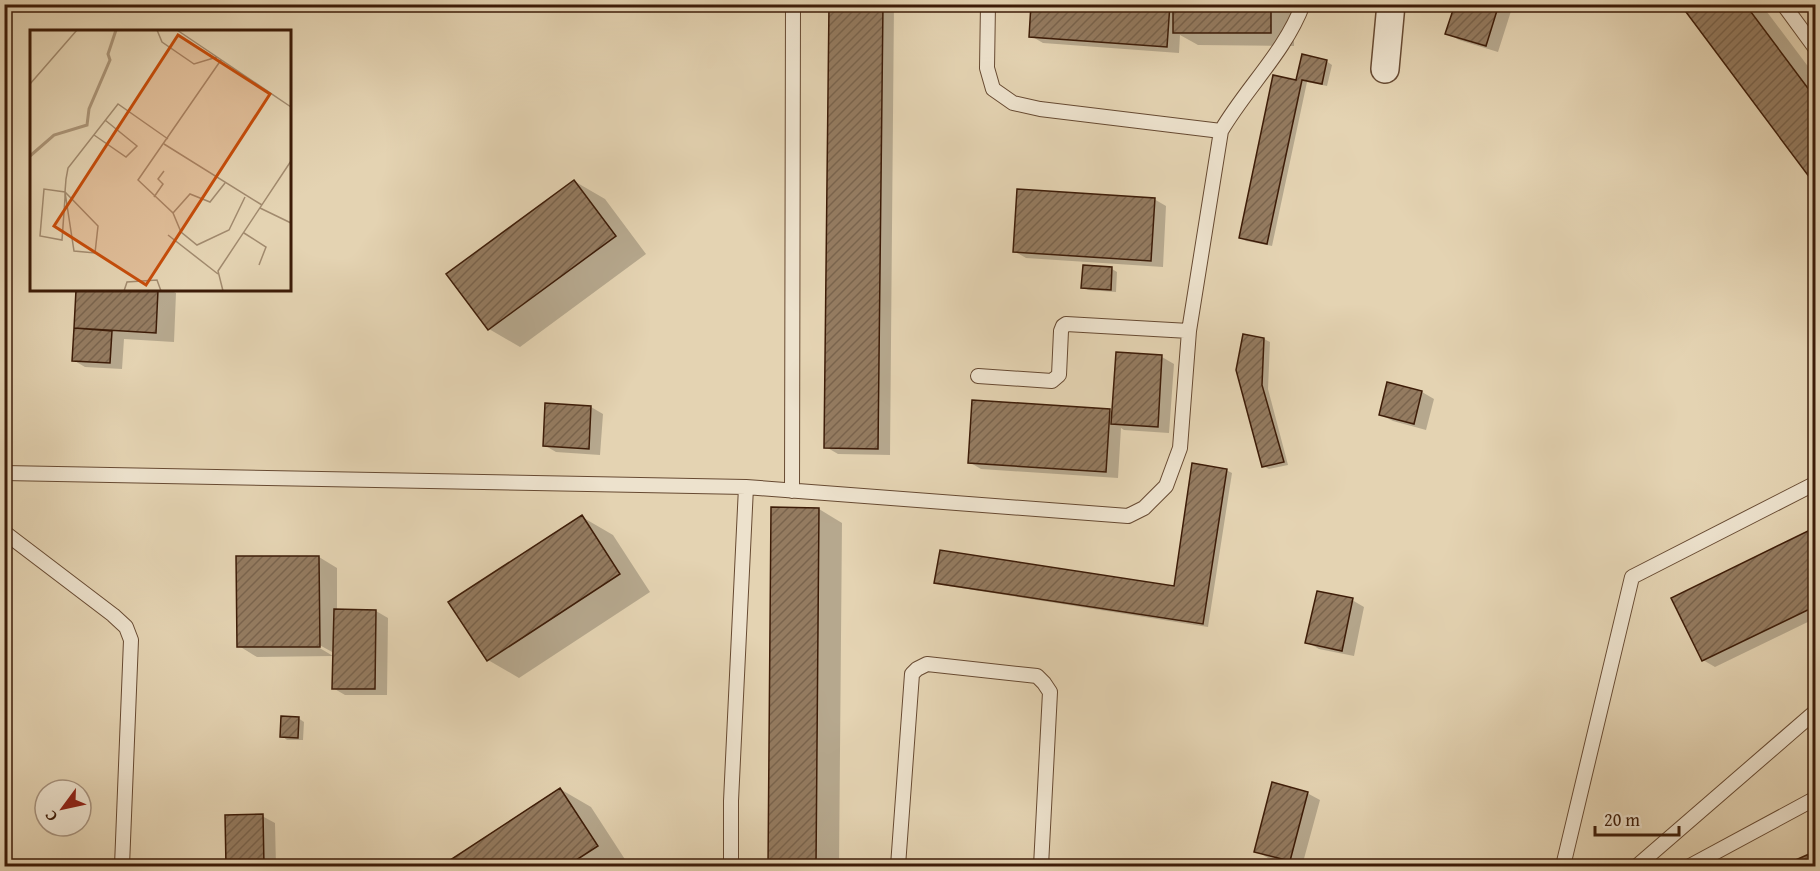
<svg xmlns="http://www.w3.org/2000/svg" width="1820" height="871" font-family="'Gentium Book Plus',serif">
  <defs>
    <pattern id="building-hatch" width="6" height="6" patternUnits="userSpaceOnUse" patternTransform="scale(1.5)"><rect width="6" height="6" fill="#947b60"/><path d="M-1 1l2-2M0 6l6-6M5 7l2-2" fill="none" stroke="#7a644d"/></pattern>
  </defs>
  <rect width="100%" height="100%" fill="#e4d3b2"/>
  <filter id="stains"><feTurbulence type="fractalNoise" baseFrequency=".00333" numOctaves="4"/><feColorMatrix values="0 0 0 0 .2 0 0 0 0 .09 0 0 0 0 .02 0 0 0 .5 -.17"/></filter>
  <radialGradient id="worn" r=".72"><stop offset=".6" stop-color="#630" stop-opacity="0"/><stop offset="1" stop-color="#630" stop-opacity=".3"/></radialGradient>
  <path fill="#0003" d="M830 4H894L890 455 838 454 826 447Z
    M1033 4H1294V46L1198 45 1180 35 1179 53 1043 43 1031 36Z
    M1456 4H1507L1512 8 1498 52 1459 40 1447 33Z
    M1682 4H1761L1816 77V183Z
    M1326 61 1332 65 1327 86 1307 82 1272 246 1246 241 1240 238 1298 82Z
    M574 181 605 199 646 254 520 347 489 329Z
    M1154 199 1166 206 1163 267 1026 258 1014 251Z
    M1112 269 1117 272 1116 292 1088 290 1083 287Z
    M77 290H170L176 293 174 342 124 339 122 369 85 367 73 360Z
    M1264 339 1270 342 1268 389 1288 465 1269 469 1263 466 1238 370Z
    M1117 354 1162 357 1174 364 1169 433 1124 430 1121 428 1118 478 981 469 969 462 1109 410 1113 412Z
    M1388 384 1422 392 1434 399 1426 430 1393 421 1381 415Z
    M591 407 603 414 600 455 556 452 544 445Z
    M1226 470 1232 473 1208 627 942 585 936 582 1175 588Z
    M772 509H819L842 523 839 866H769Z
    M582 517 613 535 650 592 519 678 488 660Z
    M1810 531 1816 534V618L1715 667 1703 660Z
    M319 557 337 568V610L376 611 388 618 387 695H345L333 688 334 653 314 642 313 644 333 656 257 657 239 646Z
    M1352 600 1364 607 1354 656 1319 649 1307 642Z
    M298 718 304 722 303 740H287L282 736Z
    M560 789 591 807 628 864 625 866H443Z
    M1307 793 1320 800 1302 866 1268 858 1256 851Z
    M227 816H262L275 823 276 866H228Z"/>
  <path fill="url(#building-hatch)" stroke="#3d1c08" stroke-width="1.5" d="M829 4H883L878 449 824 448Z
    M1031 4H1170L1167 47 1029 37Z
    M1173 4H1271V33H1173Z
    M1455 4H1499L1486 46 1445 34Z
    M1680 4H1745L1816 99V186Z
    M1302 54 1327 60 1322 84 1302 80 1267 244 1239 238 1273 75 1296 80Z
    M574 180 616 236 488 330 446 274Z
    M1017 189 1155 198 1151 261 1013 252Z
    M1083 265 1112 267 1111 290 1081 288Z
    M76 290H158L156 333 74 328Z
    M74 328 112 331 110 363 72 361Z
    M1243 334 1264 338 1262 385 1284 462 1262 467 1236 370Z
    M1116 352 1162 355 1158 427 1111 424Z
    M1387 382 1422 391 1414 424 1379 415Z
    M972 400 1110 409 1106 472 968 463Z
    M545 403 591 406 589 449 543 446Z
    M1192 463 1227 469 1203 624 934 583 940 550 1174 586Z
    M771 507 819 508 816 866H768Z
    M582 515 620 574 487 661 448 602Z
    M1810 530 1816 541V606L1702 661 1671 598Z
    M236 556H319L320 647H237Z
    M1317 591 1353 598 1342 651 1305 643Z
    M334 609 376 610 375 689H332Z
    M281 716 299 717 298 738 280 737Z
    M1272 782 1308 792 1290 861 1254 852Z
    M560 788 598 846 567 866H441Z
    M263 814 264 866H226L225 815Z
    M1816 851V866H1782Z"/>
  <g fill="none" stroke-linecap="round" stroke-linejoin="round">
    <g stroke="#674a32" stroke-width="16">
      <path id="service" d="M988 4 987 68 993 89 1013 103 1040 109 1221 131
        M1783 4 1816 49
        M978 376 1052 381 1059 375 1061 331 1063 326 1066 324 1189 331
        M4 473 746 487 1128 516 1144 508 1166 486 1180 448 1189 331 1221 131C1246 88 1285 52 1303 4
        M792 491 793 4
        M4 532 113 615 126 627 131 640 122 866
        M731 866V801L746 487
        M898 866 912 674 917 669 927 664 1037 676 1044 683 1050 692 1041 866
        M1563 866 1632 577 1816 483
        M1637 866 1816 711
        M1690 866 1816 798"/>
    </g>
    <g stroke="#674a32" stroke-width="30">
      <path id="minor" d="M1385 69 1391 4"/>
    </g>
    <use href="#service" stroke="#ede2cd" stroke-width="14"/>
    <use href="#minor" stroke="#ede2cd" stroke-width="27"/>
  </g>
  <g transform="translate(30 30)">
    <rect width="261" height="261" fill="#e4d3b2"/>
    <path fill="none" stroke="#ab9578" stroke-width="3" d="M0 126 24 105 57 95 59 79 80 30 78 24 86 0"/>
    <path fill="none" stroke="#a18a6e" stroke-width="1.5" d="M127 0 132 12 164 34 187 27M147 0 261 77M191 30 108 150 143 183 151 202 167 215 199 200 215 167M0 54 47 0M64 105 96 127 107 116 75 90M134 114 232 175M35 162 44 221 65 223 68 196 35 162 14 159 10 206 32 210 35 168V162L36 149 38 138 88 74 138 109M124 167 133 154 128 149 134 141M230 178 261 193M143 183 160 164 180 172 195 153M214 203 236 217 229 235M138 205 188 244M94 261 97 252 127 250 131 261M193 261 188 241 261 131"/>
    <path fill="#c64d0b" fill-opacity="0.15" stroke="#c64d0b" stroke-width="3" d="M148 5 240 64 116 255 24 196Z"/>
    <rect width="261" height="261" fill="none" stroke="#3d1c08" stroke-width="3"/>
  </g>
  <rect width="1820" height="871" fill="none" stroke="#e4d3b2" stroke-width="24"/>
  <rect x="6" y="6" width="1808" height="859" fill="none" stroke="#3d1c08" stroke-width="3"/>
  <rect x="12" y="12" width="1796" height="847" fill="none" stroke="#3d1c08" stroke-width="1.5"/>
  <g transform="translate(63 808) rotate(237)"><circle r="28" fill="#ede2cd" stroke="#a7937e" stroke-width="1.5"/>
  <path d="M0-4.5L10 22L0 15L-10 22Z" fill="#8f2418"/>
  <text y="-9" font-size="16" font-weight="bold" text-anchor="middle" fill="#3d1c08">С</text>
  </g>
  <path d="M1595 826v9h84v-9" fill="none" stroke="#3d1c08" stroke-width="3"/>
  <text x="1604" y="826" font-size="18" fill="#3d1c08" stroke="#ede2cd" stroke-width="4.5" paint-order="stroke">20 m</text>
  <rect width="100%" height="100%" filter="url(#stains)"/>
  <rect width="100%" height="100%" fill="url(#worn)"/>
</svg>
